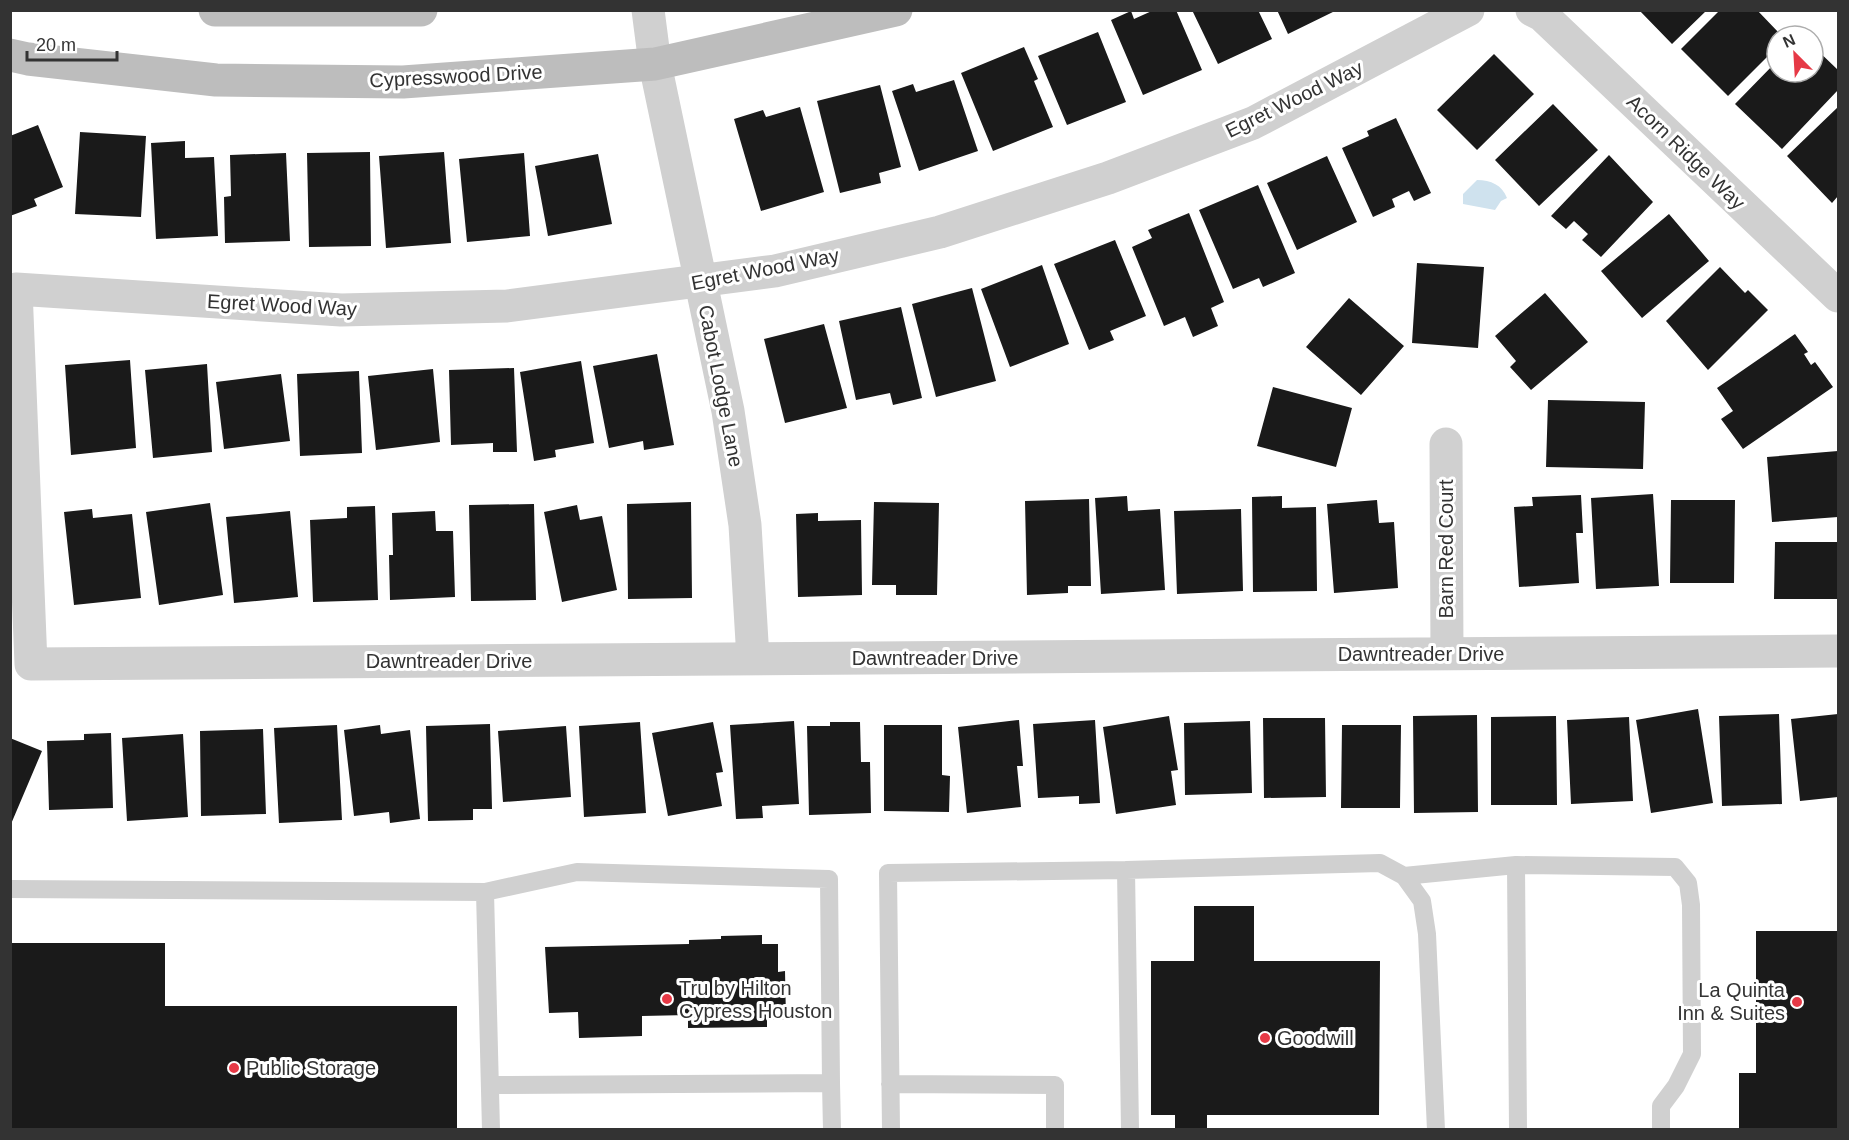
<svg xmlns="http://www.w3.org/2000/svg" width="1849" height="1140" font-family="Arial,sans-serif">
  <rect width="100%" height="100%" fill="#fff"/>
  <path fill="#cfe2ee" d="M1477 180C1491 180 1502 185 1507 198L1501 201 1495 210 1463 204V194Z"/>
  <path fill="#1a1a1a" d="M1154 10H1176L1202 70 1143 95 1111 20 1131 11 1134 19Z
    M1192 10H1258L1272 39 1218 64Z
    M1277 10H1337L1288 34Z
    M1639 10H1707L1672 44Z
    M1720 10H1757L1782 36H1777V47L1728 96 1681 49Z
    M1098 32 1126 102 1067 125 1038 56Z
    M1813 46 1838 70V90L1782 149 1735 104 1777 61V72H1813Z
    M1024 47 1038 79 1034 81 1053 127 993 151 961 73Z
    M1494 54 1534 94 1477 150 1437 110Z
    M954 80 978 151 919 171 892 91 913 84 916 92Z
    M880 85 901 167 879 173 881 183 840 193 817 101Z
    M1553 104 1598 150 1539 206 1495 160Z
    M800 107 824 192 761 211 734 119 763 110 766 117Z
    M1838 107V196L1832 203 1787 156Z
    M1396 118 1431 193 1414 201 1409 191 1392 199 1395 207 1373 217 1342 148 1369 136 1367 131Z
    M38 125 63 187 34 199 37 206 10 216V136Z
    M80 132 146 136 141 217 75 214Z
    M185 141V158L214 157 218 236 156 239 151 143Z
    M370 152 371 246 309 247 307 153Z
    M444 152 451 243 386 248 379 156Z
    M286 153 290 241 225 243 224 197 231 196 230 155Z
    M524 153 530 236 467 242 459 159Z
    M598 154 612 224 548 236 535 166Z
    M1609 155 1653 202 1601 257 1582 240 1588 234 1574 221 1566 229 1551 216Z
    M1327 156 1357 222 1297 250 1267 183Z
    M1258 185 1295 273 1263 287 1259 278 1233 289 1199 210Z
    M1189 213 1224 302 1211 308 1218 326 1193 337 1185 317 1164 326 1132 247 1152 238 1148 230Z
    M1669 214 1709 261 1642 318 1601 271Z
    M1115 240 1146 316 1110 331 1114 340 1089 350 1054 264Z
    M1417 263 1484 267 1478 348 1412 343Z
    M1042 265 1069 344 1010 367 981 289Z
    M1720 267 1745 293 1748 290 1768 310 1708 370 1666 321Z
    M972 288 996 381 936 397 912 304Z
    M1545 293 1588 342 1531 390 1510 367 1516 361 1495 336Z
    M1349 298 1404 346 1361 395 1306 347Z
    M901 307 922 398 893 405 890 393 856 400 839 321Z
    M824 324 847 408 785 423 764 339Z
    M1795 334 1808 352 1804 354 1811 365 1815 362 1833 387 1743 449 1721 419 1733 411 1717 388Z
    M657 354 674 445 644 450 643 441 609 448 593 366Z
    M130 360 136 448 71 455 65 365Z
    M581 361 594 443 555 450 556 457 534 461 520 372Z
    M207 364 212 452 153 458 145 370Z
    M514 368 517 452H493V443L451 445 449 370Z
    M433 369 440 442 376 450 368 376Z
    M359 371 362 453 300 456 297 374Z
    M281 374 290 441 224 449 216 382Z
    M1273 387 1352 408 1336 467 1257 446Z
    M1548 400 1645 402 1643 469 1546 467Z
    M1838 451V517L1772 522 1767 457Z
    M1653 494 1659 586 1596 589 1591 498Z
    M1581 495 1583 533H1576L1579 583 1519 587 1514 507 1533 506 1532 497Z
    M1127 496 1128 511 1160 509 1165 590 1101 594 1095 498Z
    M1282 496V508L1316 507 1317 591 1253 592 1252 497Z
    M1089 499 1091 586H1068V593L1027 595 1025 501Z
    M1377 500 1379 523 1394 522 1398 588 1334 593 1327 504Z
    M1671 500H1735L1734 583H1670Z
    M691 502 692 598 628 599 627 504Z
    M874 502 939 503 937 595H896V585H872Z
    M210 503 223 595 159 605 146 512Z
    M534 504 536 600 471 601 469 505Z
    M577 505 580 520 602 516 617 590 562 602 544 512Z
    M375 506 378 600 313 602 310 520 347 518V507Z
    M92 509 93 518 132 514 141 598 74 605 64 512Z
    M1241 509 1243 591 1177 594 1174 511Z
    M290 511 298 597 234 603 226 517Z
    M435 511 436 531H453L455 597 390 600 389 555H393L392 513Z
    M818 513V521L861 520 862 595 798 597 796 514Z
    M1775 542H1838V599H1774Z
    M1698 709 1713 803 1651 813 1636 720Z
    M1779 714 1782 804 1722 806 1719 716Z
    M1838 714V797L1800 801 1791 719Z
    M1477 715 1478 812 1414 813 1413 716Z
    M1169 716 1178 770 1171 771 1176 805 1116 814 1103 727Z
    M1556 716 1557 805H1491V717Z
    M1629 717 1633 801 1571 804 1567 720Z
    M1263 718H1325L1326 797 1264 798Z
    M1019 720 1023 766H1017L1021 807 967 813 958 727Z
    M1095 720 1100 803 1079 804V796L1038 798 1033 724Z
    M794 721 799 804 762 806 763 818 736 819 730 725Z
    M1250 721 1252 793 1185 795 1184 723Z
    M640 722 646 813 584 817 579 726Z
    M713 722 723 772 716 773 722 806 668 816 652 733Z
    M830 722H860L861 762H870L871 813 809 815 807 726H830Z
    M490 724 492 809H473V820L428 821 426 726Z
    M337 725 342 820 279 823 274 728Z
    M380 725 381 734 410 730 420 819 390 823 389 812 354 816 344 730Z
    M884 725H942V775L950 776 949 812 884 811Z
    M1342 725H1401L1400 808H1341Z
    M566 726 571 797 503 802 498 731Z
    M263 729 266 814 201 816 200 731Z
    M111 733 113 808 49 810 47 741 84 740V734Z
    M183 734 188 817 127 821 122 738Z
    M10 738 42 751 11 824H10Z
    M1194 906H1254V961H1380L1379 1115H1207V1130H1175V1115H1151V961H1194Z
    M1756 931H1838V1130H1739V1073H1756Z
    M762 935V944H778V972L785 971 786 1019 767 1020V1027L688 1028V1015L642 1016V1036L579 1038 578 1012 549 1013 545 947 689 944V940L721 939V936Z
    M10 943H165V1006H457V1130H10Z"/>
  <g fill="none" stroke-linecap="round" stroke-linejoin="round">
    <path stroke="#d0d0d0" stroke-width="18" d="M1516 865 1675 867 1688 883 1691 905 1692 1054 1676 1086 1661 1106V1130
      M1404 876 1516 865 1518 1130
      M10 889 485 892 491 1130
      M485 892 577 872 829 879 831 1083
      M890 1084 1055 1085V1130
      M490 1085 831 1083 832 1130
      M891 1130 888 873 1126 870
      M1130 1130 1126 870 1380 863 1404 876 1422 901 1427 934 1436 1130"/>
    <path stroke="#d0d0d0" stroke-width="33" d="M648 10 655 64 728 411 745 525 753 659
      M1468 10 1253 123 1108 178 940 232 775 271 507 306 341 310 16 289 31 664 1838 651
      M1532 10 1542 15 1838 296
      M1446 444 1447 654"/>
    <path stroke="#bdbdbd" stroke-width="33" d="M215 10H421
      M10 55 28 59 216 80 403 82 655 64 896 10"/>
  </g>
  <g fill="#e63946" stroke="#fff" stroke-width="2">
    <circle cx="667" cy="999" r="6"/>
    <circle cx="1797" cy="1002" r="6"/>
    <circle cx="1265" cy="1038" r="6"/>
    <circle cx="234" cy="1068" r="6"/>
  </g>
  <g text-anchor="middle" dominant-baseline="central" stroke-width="6" stroke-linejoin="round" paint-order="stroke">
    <g font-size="20" fill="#333" stroke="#fff">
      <text transform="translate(456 76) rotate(-3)">Cypresswood Drive</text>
      <text transform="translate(1294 99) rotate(-26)">Egret Wood Way</text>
      <text transform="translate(1686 152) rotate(44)">Acorn Ridge Way</text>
      <text transform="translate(765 269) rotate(-11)">Egret Wood Way</text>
      <text transform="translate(282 305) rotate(3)">Egret Wood Way</text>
      <text transform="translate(721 386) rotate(79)">Cabot Lodge Lane</text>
      <text transform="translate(1446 549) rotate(-90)">Barn Red Court</text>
      <text x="1421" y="654">Dawntreader Drive</text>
      <text x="935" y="658">Dawntreader Drive</text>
      <text x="449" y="661">Dawntreader Drive</text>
    </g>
    <g font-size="20" fill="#333" stroke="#fff" text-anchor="start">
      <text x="679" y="988">Tru by Hilton<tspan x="679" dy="23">Cypress Houston</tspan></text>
      <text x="1785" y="990" text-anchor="end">La Quinta<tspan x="1785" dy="23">Inn &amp; Suites</tspan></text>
      <text x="1277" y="1038">Goodwill</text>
      <text x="246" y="1068">Public Storage</text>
    </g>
  </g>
  <rect width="1849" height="1140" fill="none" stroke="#333333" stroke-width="24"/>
  <g transform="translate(1795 54) rotate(336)"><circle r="28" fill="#ffffff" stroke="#adadad" stroke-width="1.5"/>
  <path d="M0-4.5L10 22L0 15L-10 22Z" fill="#e63946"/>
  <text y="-9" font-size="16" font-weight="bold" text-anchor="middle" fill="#333333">N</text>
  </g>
  <path d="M27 51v9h90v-9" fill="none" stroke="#333333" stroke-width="3"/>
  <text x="36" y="51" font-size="18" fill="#333333" stroke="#ffffff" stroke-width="4.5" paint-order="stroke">20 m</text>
</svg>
